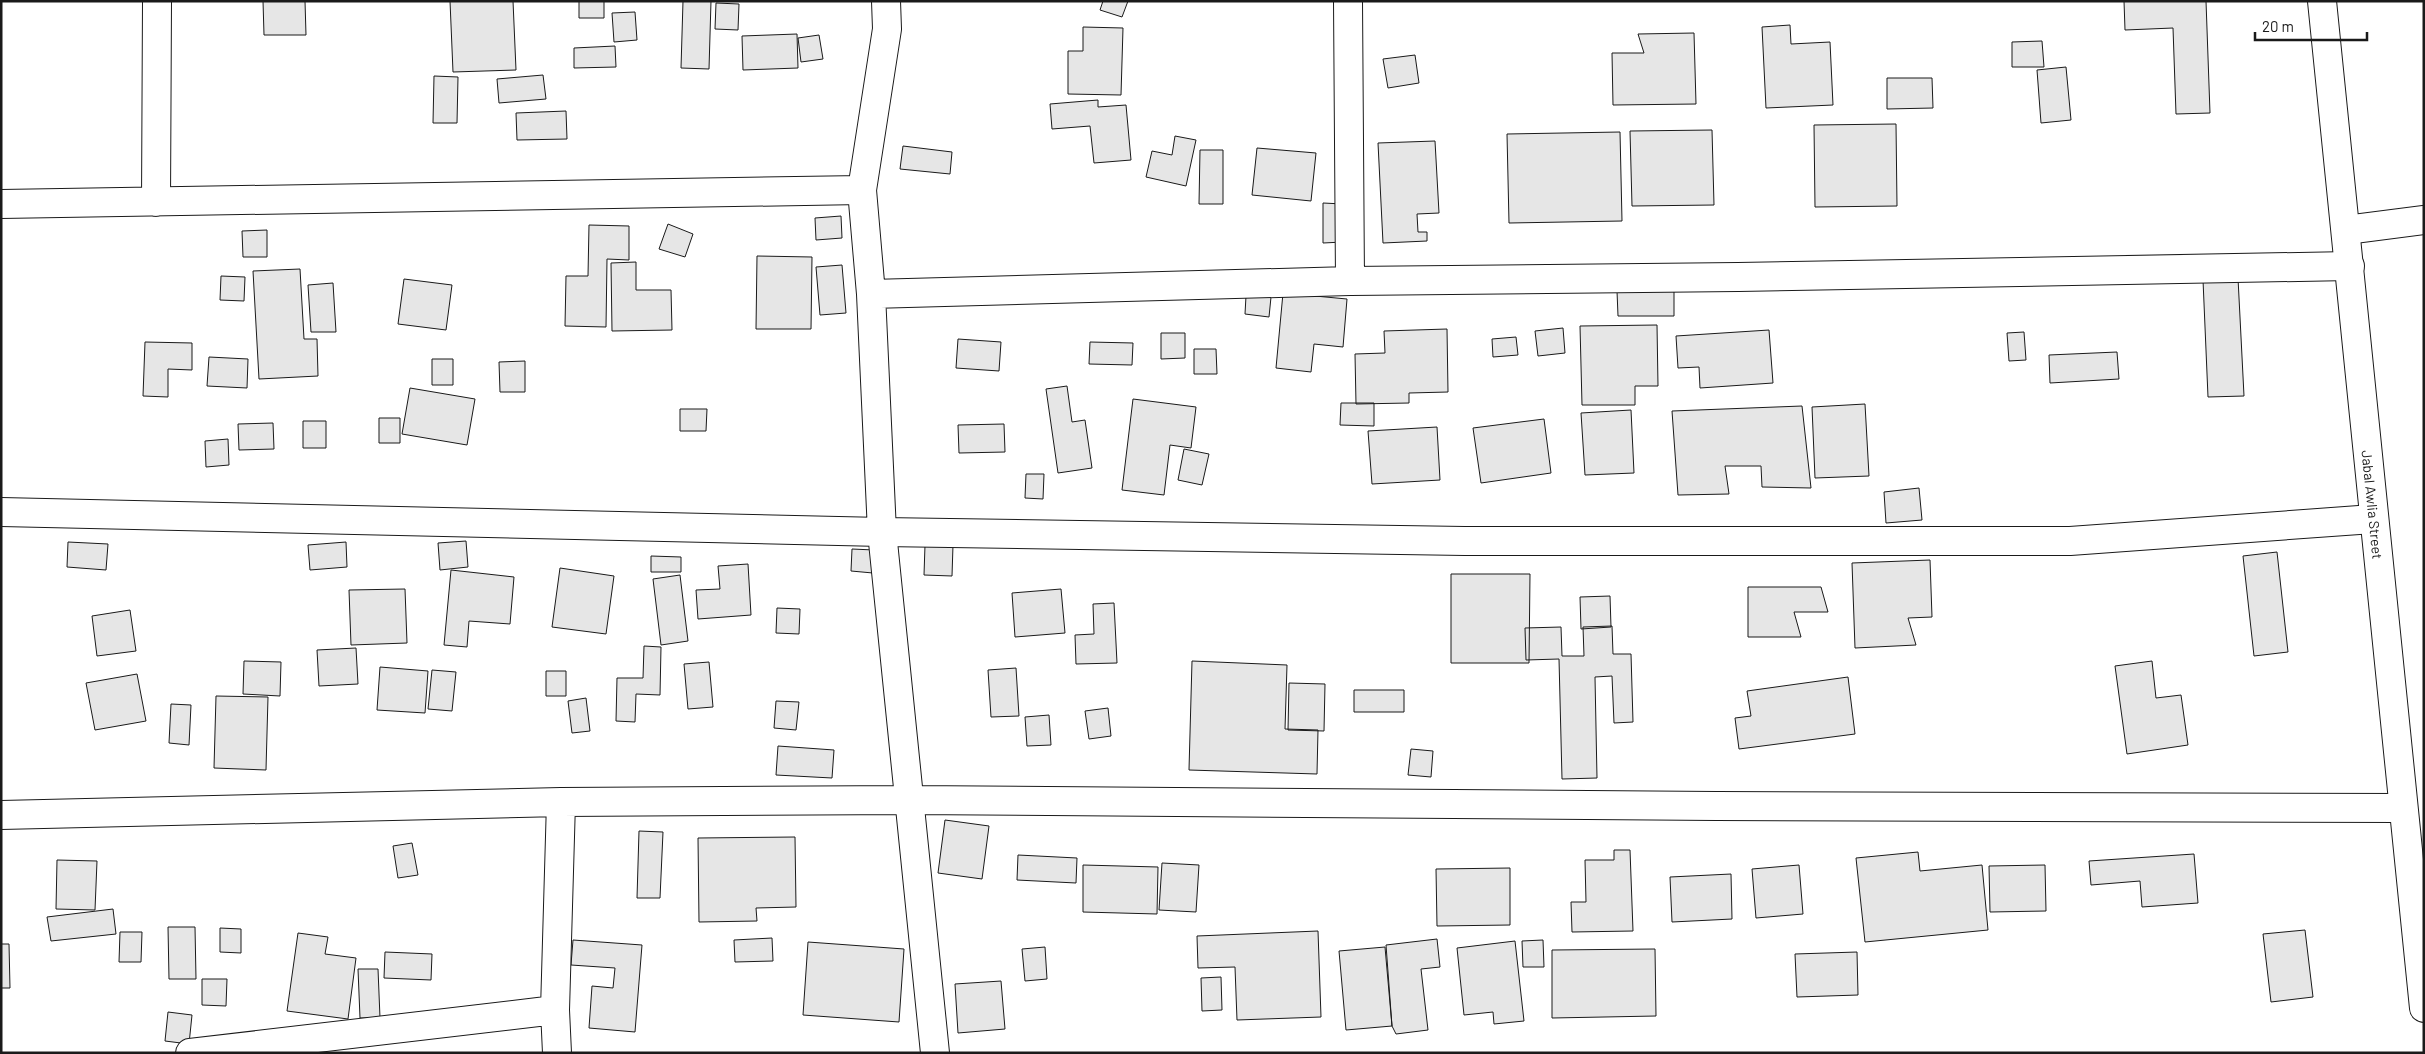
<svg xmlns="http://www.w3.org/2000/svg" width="2425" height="1054" font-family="Barlow,sans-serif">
  <rect width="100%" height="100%" fill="#fff"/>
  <path fill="#e6e6e6" stroke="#1a1a1a" d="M263 1H305L306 35H264Z
    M450 1H513L516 70 453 72Z
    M579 1H604V18H579Z
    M683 1H711L709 69 681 68Z
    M1103 1H1128L1122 17 1100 10Z
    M2124 1H2206L2210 113 2176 114 2173 28 2125 30Z
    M716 3 739 4 738 30 715 29Z
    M635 12 637 40 614 42 612 13Z
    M1790 25 1791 44 1830 42 1833 105 1766 108 1762 27Z
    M1083 27 1123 28 1121 95 1068 94V51H1083Z
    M1694 33 1696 104 1613 105 1612 53H1644L1638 34Z
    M797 34 798 68 743 70 742 36Z
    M819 35 823 59 801 62 798 38Z
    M2042 41 2044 67H2012V42Z
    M615 46 616 67 574 68V48Z
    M1415 55 1419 83 1388 88 1383 59Z
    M2066 67 2071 120 2041 123 2037 70Z
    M543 75 546 99 499 103 497 79Z
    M434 76 458 77 457 123H433Z
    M1887 78H1932L1933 108 1887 109Z
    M1098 100V107L1126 105 1131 160 1094 163 1090 126 1052 129 1050 104Z
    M566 111 567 139 517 140 516 113Z
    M1896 124 1897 206 1815 207 1814 125Z
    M1712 130 1714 205 1632 206 1630 131Z
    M1620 132 1622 221 1509 223 1507 134Z
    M1175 136 1196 140 1186 186 1146 177 1152 151 1172 155Z
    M1435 141 1439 213 1417 214 1418 232H1427V241L1383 243 1378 143Z
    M903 146 952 152 950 174 900 169Z
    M1257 148 1316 153 1311 201 1252 195Z
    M1200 150H1223V204H1199Z
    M1323 203 1343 204V242L1323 243Z
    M841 216 842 238 816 240 815 218Z
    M668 224 693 234 685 257 659 249Z
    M589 225 629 226V260L607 259 606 327 565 326 566 276H588Z
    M267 230V257H243L242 231Z
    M757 256 812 257 811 329H756Z
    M636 262V290H671L672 330 612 331 611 263Z
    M842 265 846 313 820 315 816 267Z
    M300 269 304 339H317L318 376 259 379 253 271Z
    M221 276 245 277 244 301 220 300Z
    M2238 278 2244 396 2208 397 2203 280Z
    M404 279 452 285 446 330 398 324Z
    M333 283 336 332H311L308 285Z
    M1617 291H1674V316H1618Z
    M1283 293 1347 299 1343 347 1314 344 1311 372 1276 368Z
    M1246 296 1271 297 1269 317 1245 314Z
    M1657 325 1658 386H1635V405H1582L1580 326Z
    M1563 328 1565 353 1538 356 1535 331Z
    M1447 329 1448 392 1409 393V403L1356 404 1355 354 1385 353 1384 331Z
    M1769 330 1773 383 1700 388 1699 367 1678 368 1676 336Z
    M2024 332 2026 360 2009 361 2007 333Z
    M1161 333H1185V358L1161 359Z
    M1516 337 1518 355 1493 357 1492 339Z
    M958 339 1001 342 999 371 956 368Z
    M145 342 192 343V370L168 369V397L143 396Z
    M1090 342 1133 343 1132 365 1089 364Z
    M1194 349H1216L1217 374H1194Z
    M2117 352 2119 379 2050 383 2049 355Z
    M209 357 248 359 247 388 207 386Z
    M432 359H453V385H432Z
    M525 361V392H500L499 362Z
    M1067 386 1072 422 1085 420 1092 468 1058 473 1046 389Z
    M410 388 475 399 467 445 402 434Z
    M1133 399 1196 407 1191 448 1170 445 1164 495 1122 490Z
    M1341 403H1374V426L1340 425Z
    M1865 404 1869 476 1815 478 1812 407Z
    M1802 406 1811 488 1762 487 1761 466H1725L1729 494 1678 495 1672 411Z
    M680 409H707L706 431H680Z
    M1631 410 1634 473 1585 475 1581 413Z
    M379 418H400V443H379Z
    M1544 419 1551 473 1481 483 1473 428Z
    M303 421H326V448H303Z
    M273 423 274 449 239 450 238 424Z
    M1004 424 1005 452 959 453 958 425Z
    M1437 427 1440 480 1372 484 1368 431Z
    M228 439 229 465 206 467 205 441Z
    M1184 449 1209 454 1202 485 1178 480Z
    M1026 474H1044L1043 499 1025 498Z
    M1919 488 1922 520 1886 523 1884 492Z
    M466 541 468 567 440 570 438 543Z
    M68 542 108 544 106 570 67 567Z
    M346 542 347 567 310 570 308 545Z
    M925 545H953L952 576 924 575Z
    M852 549 874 550 873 573 851 571Z
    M2277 552 2288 652 2254 656 2243 556Z
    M651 556 681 557V572H651Z
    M1930 560 1932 617 1908 618 1916 645 1855 648 1852 563Z
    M748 564 751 615 698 619 696 590 720 589 718 566Z
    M560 568 614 576 606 634 552 627Z
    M451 570 514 577 510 624 469 621 467 647 444 645Z
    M1451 574H1530L1529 663H1451Z
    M680 575 688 641 661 645 653 579Z
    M1748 587H1821L1828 612H1794L1801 637H1748Z
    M405 589 407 643 351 645 349 590Z
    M1061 589 1065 633 1015 637 1012 593Z
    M1610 596 1611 627 1581 629 1580 597Z
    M1114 603 1117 663 1076 664 1075 635 1094 634 1093 604Z
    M777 608 800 609 799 634 776 633Z
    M130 610 136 651 97 656 92 616Z
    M1612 626 1613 654H1631L1633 722 1614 723 1612 676 1595 677 1597 778 1562 779 1559 659 1526 660 1525 628 1561 627 1562 656H1584L1583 627Z
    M644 646 661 647 660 695 636 694 635 722 616 721 617 678H643Z
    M356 648 358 684 319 686 317 650Z
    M244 661 281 662 280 696 243 694Z
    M1192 661 1287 665 1285 729 1318 730 1317 774 1189 770Z
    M2152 661 2156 698 2181 695 2188 745 2127 754 2115 666Z
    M709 662 713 707 688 709 684 664Z
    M380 667 428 671 425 713 377 710Z
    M1016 668 1019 716 991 717 988 670Z
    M432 670 456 672 452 711 428 709Z
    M546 671H566V696H546Z
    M137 674 146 721 95 730 86 683Z
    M1848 677 1855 734 1739 749 1735 718 1751 716 1747 691Z
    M1289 683 1325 684 1324 731 1288 730Z
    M1354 690H1404V712H1354Z
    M216 696 268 697 266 770 214 768Z
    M586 698 590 731 572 733 568 701Z
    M776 701 799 702 796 730 774 728Z
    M171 704 191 705 189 745 169 743Z
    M1108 708 1111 736 1089 739 1085 711Z
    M1049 715 1051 745 1027 746 1025 717Z
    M778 746 834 750 832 778 776 775Z
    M1411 749 1433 751 1431 777 1408 775Z
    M945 820 989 826 982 879 938 873Z
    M639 831 663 832 660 898H637Z
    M795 837 796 907 756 908 757 921 699 922 698 838Z
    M412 843 418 875 398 878 393 846Z
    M1614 850H1630L1633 931 1572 932 1571 902H1586L1585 860H1614Z
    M1918 852 1920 871 1982 865 1988 930 1865 942 1856 858Z
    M2194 854 2198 903 2142 907 2140 881 2091 885 2089 861Z
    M1018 855 1077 858 1076 883 1017 880Z
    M57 860 97 861 95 910 56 909Z
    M1162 863 1199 865 1196 912 1159 910Z
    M1083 865 1158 867 1157 914 1083 912Z
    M1799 865 1803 914 1756 918 1752 869Z
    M2045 865 2046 911 1990 912 1989 866Z
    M1510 868V925L1437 926 1436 869Z
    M1731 874 1732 919 1672 922 1670 877Z
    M113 909 116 934 51 941 47 917Z
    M168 927H195L196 979H169Z
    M220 928 241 929V953L220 952Z
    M2305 930 2313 997 2271 1002 2263 934Z
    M1318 931 1321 1017 1237 1020 1235 967 1198 968 1197 936Z
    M120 932H142L141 962H119Z
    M298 933 328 937 325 954 356 958 348 1019 287 1011Z
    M772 938 773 961 735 962 734 940Z
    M1437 939 1440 967 1421 969 1428 1030 1396 1034 1392 1026 1386 945Z
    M573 940 642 945 635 1032 589 1028 592 986 613 988 615 968 571 965Z
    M1543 940 1544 967H1523L1522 941Z
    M1515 941 1524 1021 1494 1024 1493 1012 1464 1015 1457 948Z
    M808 942 904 949 899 1022 803 1015Z
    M1 944H9L10 988H1Z
    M1045 947 1047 979 1025 981 1022 949Z
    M1385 947 1392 1026 1346 1030 1339 951Z
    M1655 949 1656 1016 1552 1018V950Z
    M385 952 432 954 431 980 384 978Z
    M1857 952 1858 995 1797 997 1795 954Z
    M358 969H378L380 1018H360Z
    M1221 977 1222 1010 1202 1011 1201 978Z
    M202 979H227L226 1006 202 1005Z
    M1001 981 1005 1029 958 1033 955 984Z
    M168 1012 192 1015 189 1044 165 1041Z"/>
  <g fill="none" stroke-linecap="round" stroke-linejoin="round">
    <g stroke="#1a1a1a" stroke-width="30">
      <path id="street" d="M886 1 887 29 862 190 871 294 882 532 935 1053
        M1348 1 1350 281
        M156 202 157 1
        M1 204 862 190
        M2346 230 2424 220
        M871 294 1350 281 1738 277 2350 266
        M1 512 882 532 1465 541H2070L2373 519
        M1 815 561 802 910 800 1716 806 2403 808
        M190 1053 555 1010
        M557 1053 555 1010 561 802"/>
    </g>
    <g stroke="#1a1a1a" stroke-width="30">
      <g id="highway">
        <path id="s1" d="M2322 1C2357 337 2389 673 2424 1008"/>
      </g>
    </g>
    <use href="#street" stroke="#fff" stroke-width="28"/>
    <use href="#highway" stroke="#fff" stroke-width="28"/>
  </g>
  <g text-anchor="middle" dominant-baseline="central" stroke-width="4" stroke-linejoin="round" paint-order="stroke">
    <g font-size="14" fill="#1a1a1a" stroke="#fff">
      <text stroke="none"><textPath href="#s1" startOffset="506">Jabal Awlia Street</textPath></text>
    </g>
  </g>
  <rect width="2425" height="1054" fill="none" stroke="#1a1a1a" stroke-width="5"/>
  <path d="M2255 32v8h112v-8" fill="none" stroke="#1a1a1a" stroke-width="2.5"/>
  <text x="2262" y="32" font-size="15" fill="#1a1a1a" stroke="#ffffff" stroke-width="4" paint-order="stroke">20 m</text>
</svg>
